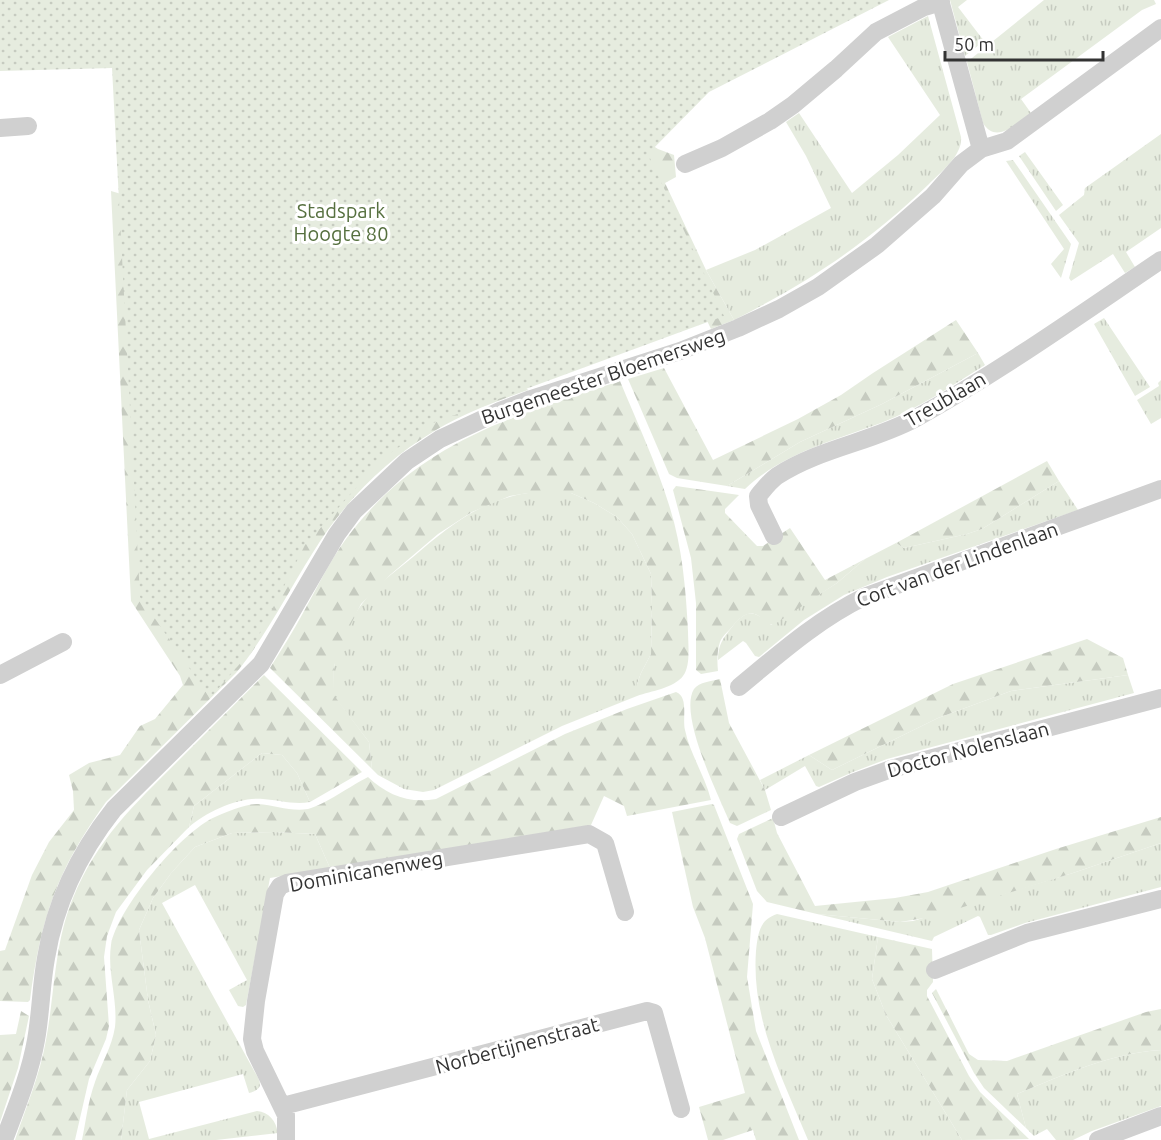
<svg xmlns="http://www.w3.org/2000/svg" width="1161" height="1140" font-family="Ubuntu,sans-serif">
  <defs>
    <pattern id="grass-tufts" width="24" height="20" patternUnits="userSpaceOnUse" patternTransform="scale(1.5)"><rect width="24" height="20" fill="#e6ecdf"/><path d="M3 7l-1-3M5 7V3M7 7l1-3M15 17l-1-3M17 17v-4M19 17l1-3" fill="none" stroke="#c6cbc0"/></pattern>
    <pattern id="forest-firs" width="22" height="20" patternUnits="userSpaceOnUse" patternTransform="scale(1.5)"><rect width="22" height="20" fill="#e6ecdf"/><path d="M5 1l3.5 6h-7zM16 11l3.5 6h-7z" fill="#c6cbc0"/></pattern>
    <pattern id="park-dots" width="8" height="8" patternUnits="userSpaceOnUse" patternTransform="scale(1.5)"><rect width="8" height="8" fill="#e6ecdf"/><path d="M2 2h.1M6 6h.1" fill="none" stroke="#c6cbc0" stroke-width="1.8" stroke-linecap="round"/></pattern>
  </defs>
  <rect width="100%" height="100%" fill="#fff"/>
  <path fill="url(#grass-tufts)" d="M950 0H967L958 7 984 41 965 56Z
    M1044 0H1154L1156 4 1142 10 1021 99 1031 113C1017 123 996 145 983 123L967 62Z
    M928 16 961 137C963 155 941 172 929 184 868 243 809 282 734 320L706 270 755 250 831 208 806 156 786 122 799 113 852 193 898 155 940 115 888 37Z
    M1161 134V228L1126 252 1135 267 1125 273 1113 254 1071 281 1069 278 1079 243 1059 215 1084 195 1085 188Z
    M1025 152 1063 205 1056 211 1019 156Z
    M1013 160 1071 244 1061 278 1051 264 1064 249 1006 161Z
    M1104 318 1150 387 1135 396 1094 324Z
    M978 353 985 365C951 386 918 409 881 423 833 441 783 453 745 489L727 486 800 442 882 404Z
    M1161 380V418L1151 424 1137 400 1159 386 1158 383Z
    M1059 481 1078 510 887 577 844 595 804 620 759 657 755 656 746 643 743 641 718 660C718 645 723 638 732 627 747 608 755 611 771 625L837 583 865 559 896 543 904 548 967 534 982 529Z
    M528 493H571L594 503 617 517 632 534 651 574 652 606 651 654 641 673 637 684V696L562 726 434 790 423 792 404 789 378 775 372 769 369 742 333 695C333 686 333 676 334 667 337 649 351 618 362 604 375 585 395 572 413 557 448 527 480 500 528 493Z
    M1128 675 1134 693 887 759 853 772 819 787 816 786 805 766 765 790 760 780 809 755 832 770 938 718 1011 691Z
    M262 753 282 755 297 773 310 802C294 805 279 800 263 799 240 796 206 812 189 827L194 806Z
    M274 832 315 834 330 868 270 878 246 1005 243 1007 238 1006 229 990 247 980 195 885 162 903 252 1067C259 1080 267 1088 249 1093L243 1074 139 1102 149 1139 257 1111C269 1112 276 1121 278 1133L216 1140H121L127 1090 150 1061 156 1035 148 1000 139 930 153 898 172 872 195 847 232 833Z
    M1161 843V887L1025 923 991 935H988L980 917 978 916 934 937 932 941 817 914 900 922 913 921 1073 873Z
    M777 914 878 937 872 979 886 1015 962 1140H808C783 1079 751 1019 756 951 758 934 759 920 777 914Z
    M1161 1050V1106L1092 1131 1073 1140H1056L1047 1129 1034 1136 1026 1128 1017 1094C1063 1075 1111 1053 1161 1050Z"/>
  <path fill="url(#forest-firs)" d="M639 137 658 149 674 155 676 177 665 183 706 270 734 320 711 329 697 300Z
    M111 191 145 201 510 371 528 390C497 401 465 413 436 430 385 460 343 503 312 554 287 594 266 636 236 673L106 802C57 870 41 917 30 1000L28 1002 0 1001V951L5 950 32 875 49 842 74 810 73 791 69 775 89 763 120 755 140 726 155 719 183 685 180 676 131 601Z
    M956 320 978 353 882 404 800 442 727 486 677 478 669 474 628 379 664 368 713 460 798 419 841 395 873 373Z
    M620 381C637 422 656 463 669 505 682 545 686 589 688 631 688 644 691 666 683 676 674 688 651 691 637 696V684L641 673 651 654 652 606 651 574 632 534 617 517 594 503 571 493H528L510 496 472 512 438 534 390 575 361 604 345 636 334 666 333 694 369 742 372 769 270 668C281 650 293 632 303 613 317 588 329 562 346 539 417 443 512 416 620 381Z
    M1047 461 1059 481 982 529 967 534 904 548 896 543Z
    M676 486 739 495 725 509V513L757 546H763L790 528 825 580 865 559 837 583 775 624 767 625C755 607 744 612 732 627 728 632 723 635 720 642 717 651 717 662 718 671L701 674 696 670V603L691 558 673 490Z
    M1087 639 1123 658 1128 675 1011 691 938 718 832 770 809 755 953 684Z
    M264 675 362 772 310 802 297 773 282 755 262 753 194 806 189 827 147 870 116 912 107 936 104 957 109 1026 106 1039 89 1079 75 1140H15C26 1107 40 1075 46 1040 55 992 54 944 73 898 97 839 134 805 177 762 206 733 235 704 264 675Z
    M720 679 729 723 765 790 771 810 737 826 730 823C719 796 678 715 694 689 699 682 712 681 720 679Z
    M676 692C689 697 682 718 685 730 690 754 705 776 711 800L627 816 624 806 604 796 591 825 330 868 315 834 274 832 232 833 195 847 172 872 153 898 139 930 148 1000 156 1035 150 1061 127 1090 121 1140H82C86 1121 88 1101 95 1082 101 1064 112 1047 115 1027 118 1000 107 972 111 945 117 909 181 832 215 817 227 812 244 804 258 804 275 805 291 812 308 809 324 805 352 785 368 777 387 795 409 804 436 799L565 734 627 709Z
    M712 804 714 805 753 904 747 977 756 1031 799 1140H756L753 1130 723 1140H708L699 1107 745 1093 705 938 693 907 672 812Z
    M1161 817V843L1073 873 931 917 900 922 817 914 767 902 757 891 737 839 739 834 773 818 777 833 815 906 895 898 928 892 1056 849Z
    M878 937 932 949 933 982 927 990V996L969 1076 980 1092 1029 1139 962 1140 886 1015 872 979Z
    M936 989 969 1054 978 1060 1007 1061 1146 1012 1161 1009V1050C1111 1053 1063 1075 1017 1094L1026 1128 984 1088 974 1073 932 993Z
    M21 1011 29 1016 18 1068 0 1122V1035L16 1034Z"/>
  <path fill="url(#park-dots)" d="M0 0H889L709 92 648 154 724 316 433 423 382 459 305 545 251 651 210 698 140 597 112 68 0 71Z"/>
  <g fill="none" stroke-linecap="round" stroke-linejoin="round">
    <path stroke="#d0d0d0" stroke-width="18" d="M940 0 981 149
      M0 128 28 126
      M685 164 722 148 770 121 793 105 836 69 876 32 924 7 941 2
      M774 536 759 505 758 496C764 489 770 481 777 476 820 448 872 442 916 418 1001 371 1081 314 1161 260
      M0 675 63 642
      M739 687C779 654 817 620 864 597L1161 489
      M781 817 855 782 891 769 1161 698
      M935 970 1027 933 1161 899
      M283 1106 647 1011 654 1013 681 1109
      M4 1140C16 1108 30 1074 36 1040 41 1012 41 985 46 958 55 903 80 852 114 809L261 664 337 534 354 511 407 461 440 439 500 411 531 399 680 351 738 328 779 309 818 287 877 245 933 196 961 164 981 149 1007 141 1161 28
      M286 1140V1115L255 1051 252 1039 256 1001 275 894 280 886 287 883 589 834 605 843 625 912
      M1098 1140 1161 1116"/>
  </g>
  <g text-anchor="middle" dominant-baseline="central" stroke-width="6" stroke-linejoin="round" paint-order="stroke">
    <g font-size="20" fill="#56703f" stroke="#fff">
      <text x="341" y="210">Stadspark<tspan x="341" dy="23">Hoogte 80</tspan></text>
    </g>
    <g font-size="20" fill="#333" stroke="#fff">
      <text transform="translate(603 376) rotate(-19)">Burgemeester Bloemersweg</text>
      <text transform="translate(945 399) rotate(-30)">Treublaan</text>
      <text transform="translate(957 564) rotate(-20)">Cort van der Lindenlaan</text>
      <text transform="translate(968 749) rotate(-15)">Doctor Nolenslaan</text>
      <text transform="translate(366 871) rotate(-10)">Dominicanenweg</text>
      <text transform="translate(517 1045) rotate(-15)">Norbertijnenstraat</text>
    </g>
  </g>
  <path d="M945 51v9h158v-9" fill="none" stroke="#333333" stroke-width="3"/>
  <text x="954" y="51" font-size="18" fill="#333333" stroke="#ffffff" stroke-width="4.5" paint-order="stroke">50 m</text>
</svg>
